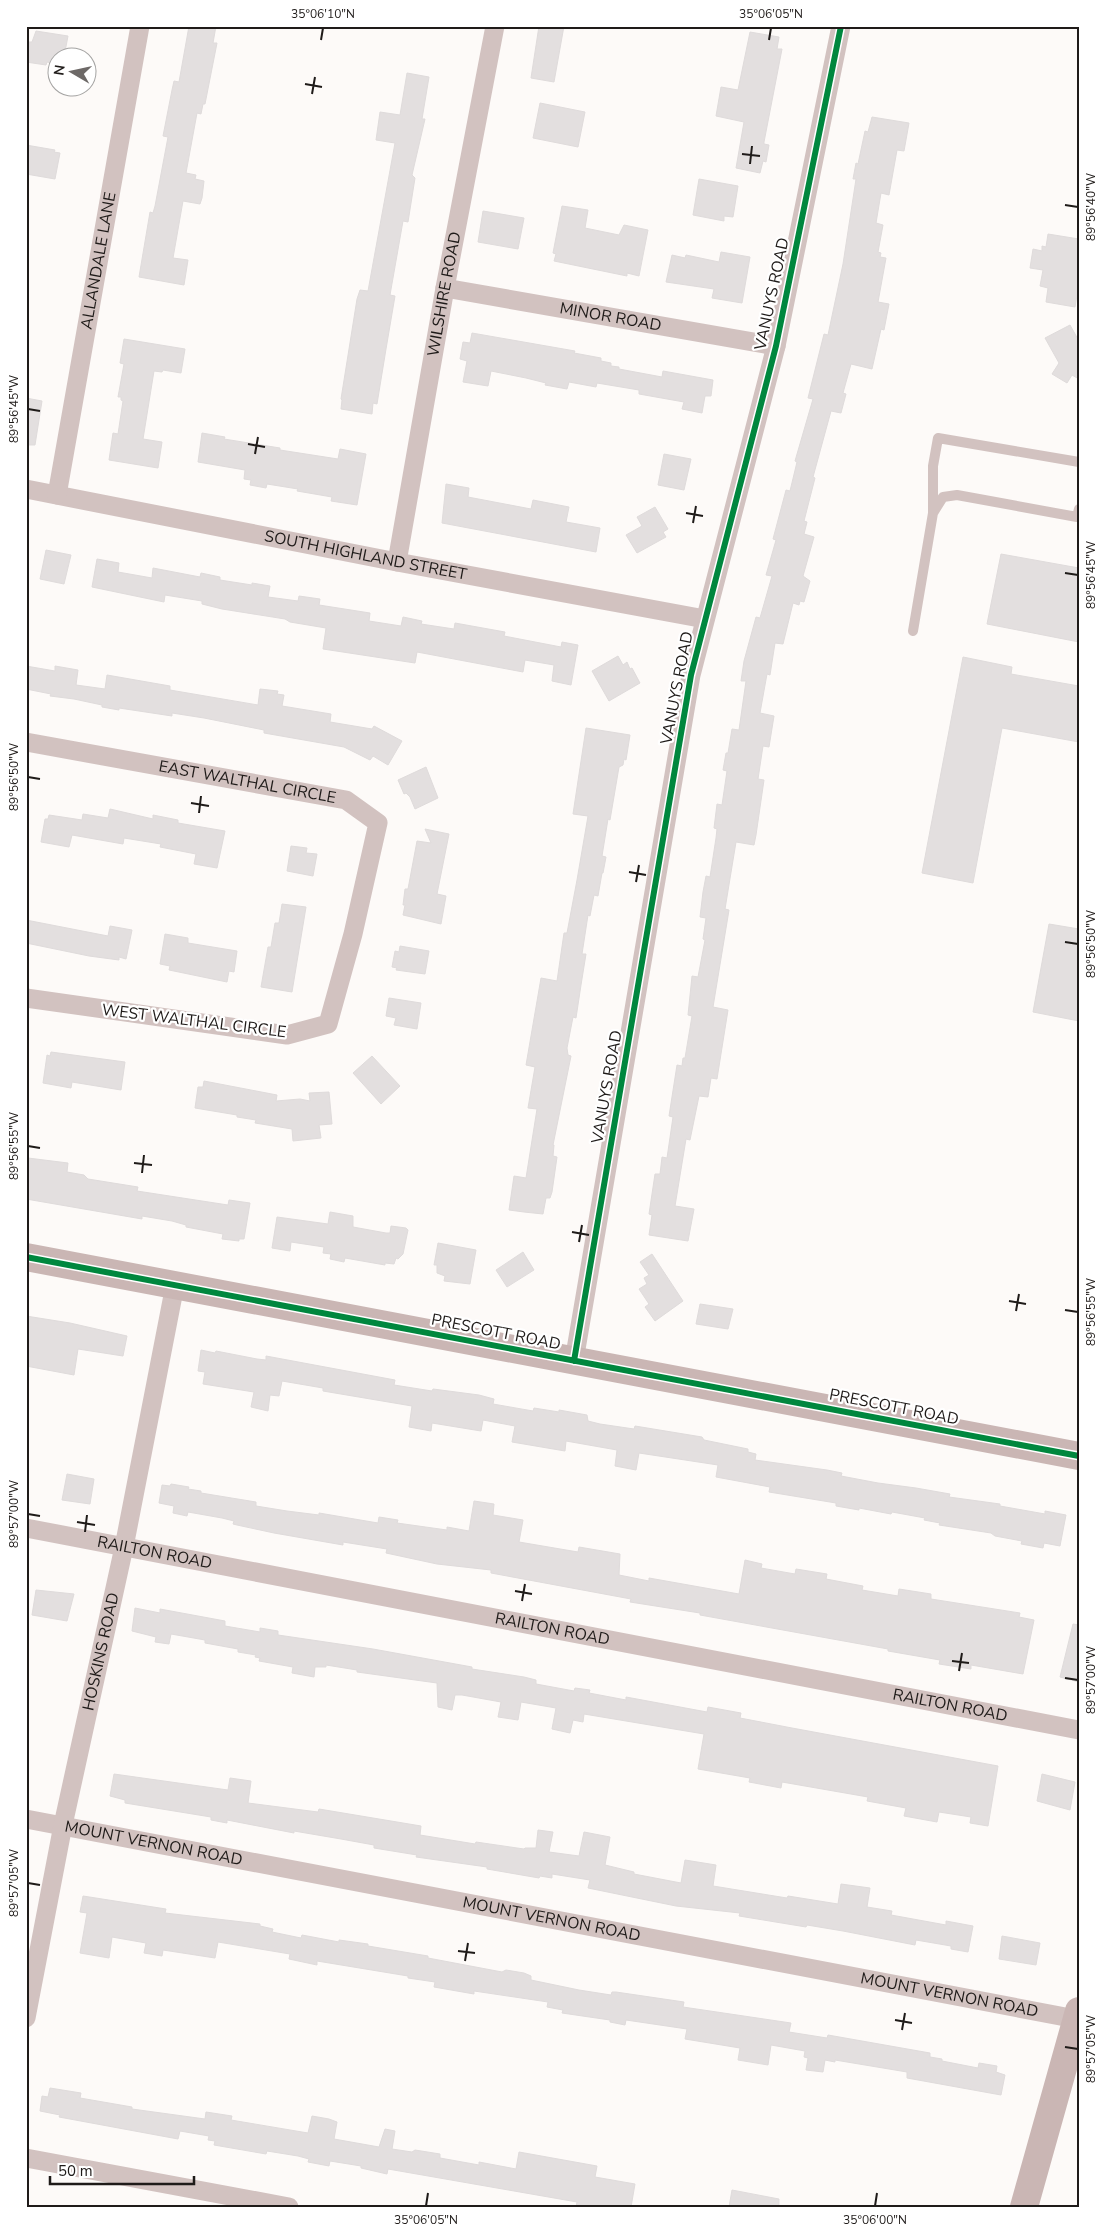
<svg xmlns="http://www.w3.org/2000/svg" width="1105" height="2233" font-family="'Nunito Sans',sans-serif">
  <rect width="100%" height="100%" fill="#fdfaf8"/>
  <path fill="#e3dfdf" stroke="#dfdbdb" d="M189 26H216L213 43H217L205 104H203L201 114 197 113 186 173 196 175 195 179 204 181 202 198 200 204 183 201 173 258 188 260 184 285 139 277 150 212 153 213 155 206 168 137 163 136 172 90 174 81 179 82Z
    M539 26H564L554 82 531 78Z
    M36 31 68 36 64 57 58 56V64L47 62 46 65 26 62 29 42H32Z
    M750 32 779 37 777 49H782L764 142V144L769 145 766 162 763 161 760 173 736 168 744 122 716 116 721 87 738 90Z
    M407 73 429 77 422 119H425L412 175 415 178 408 222 403 221 390 295 395 296 386 349 377 404 373 403 372 414 341 409 342 400 341 399 357 299 360 290 368 291 395 143 376 140 380 112 400 115Z
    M540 103 585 112 578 147 533 138Z
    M872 117 909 123 904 151 897 150 889 195 881 193 876 223 883 225 878 252 881 253 880 257 886 258 878 302 889 304 884 330 881 329 872 369 851 364 843 393 846 394 841 413 831 411 813 477 815 478 804 521 807 522 804 534 814 537 803 576 810 581 804 602 800 601 799 605 793 603 783 644 775 643 770 675 767 674 760 713 774 716 769 747 763 746 758 779 764 780 756 835 754 845 736 842 725 909 729 910 713 1007 728 1010 717 1079 711 1078 708 1097 699 1096 690 1140 686 1139 675 1206 694 1209 688 1241 649 1235 652 1215 649 1214 655 1174H660L662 1157 667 1158 673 1117 669 1116 677 1065 682 1066 683 1058H685L692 1016 688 1015 692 976 698 977 705 940 703 939 706 918 700 917 703 892 706 876 710 877 716 838 717 829 714 828 717 804 722 805 727 771 723 770 726 753H728L732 729 739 730 746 681H741L744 661 756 617 760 618 772 576 766 575 776 540 773 539 786 490 790 491 797 462 795 461 813 399 808 398 824 334 828 335 843 264 856 179H853L856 163 858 164 865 131 868 132Z
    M26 145 55 150 54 152 60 153 55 179 26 174Z
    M699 179 738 186 733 217 724 216V221L693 215Z
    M562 206 588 210 585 228 619 235 624 225 648 230 639 276 627 273V276L554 261 556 254 553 253Z
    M483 211 524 218 518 249 478 242Z
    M1048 234 1079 239V283L1075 307 1046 302 1048 288 1040 286 1043 270 1030 268 1033 249 1042 251V246L1046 247Z
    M721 252 750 257 742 303 712 298 714 289 666 282 672 255 685 258 686 255 719 262Z
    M1070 325 1079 341V379L1072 375 1067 383 1052 374 1059 363 1045 338Z
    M472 333 575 351 574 353 601 358V361L611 363V366L619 367V369L662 377 663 371 713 380 711 396H705L702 413 682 409 684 402 639 394V390L597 383 596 387 569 382 567 389 545 385 546 383 526 378 491 371 488 386 463 382 467 361 460 359 463 342 470 343Z
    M124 339 185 349 181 373 163 370 162 372 154 371 143 439 162 442 158 468 109 460 113 433 118 434 123 401 121 400V397H118L124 364 120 363Z
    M26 398 42 401 35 445H26Z
    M202 433 225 437 224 439 280 448V450L338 459 340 449 366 454 357 505 331 501 332 497 297 491 298 489 267 484 266 488 250 485 251 480 244 479 245 470 198 462Z
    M664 454 691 459 684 490 658 485Z
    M446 484 469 488 468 497 531 509 533 500 569 507 566 522 600 528 596 552 442 523Z
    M655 507 668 529 663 532 666 537 637 553 626 535 642 526 637 517Z
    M46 550 71 555 64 584 40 579Z
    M1001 554 1079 568V642L987 624Z
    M97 559 119 563 118 572 152 578 153 568 200 577 201 573 220 577V580L252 585V583L270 586 268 597 298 601 299 596 320 599 319 605 370 613 369 621 401 626 403 617 422 621 421 624 454 629 455 623 505 632 504 636 561 647 562 642 578 645 571 685 552 681 554 665 525 660 523 672 417 652 415 663 323 649 326 628 290 622 285 619 222 609 202 604V601L165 595 164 602 92 587Z
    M618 656 623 665 627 662 630 669 632 668 640 683 609 701 592 671Z
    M963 657 1012 667 1011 674 1079 686V742L1002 728 973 883 922 873Z
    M26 666 55 671V666L78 670 76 685 105 689 107 675 170 686V690L258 705 260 689 278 691 277 694 284 695 282 706 331 714 330 722 372 729 374 726 402 741 388 765 373 756 370 760 344 747 264 733V730L204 718 172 713V716L119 708V710L102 707V705L74 699 50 696 51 694 26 689Z
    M586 728 630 735 626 760 624 759 623 765 619 767 610 820 608 819 602 856 606 857 603 873H602L598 896 594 895 590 916 588 915 582 954H586L581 985 576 1018 573 1017 567 1048 568 1055 571 1056 553 1145H554L553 1156 557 1157 552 1192 550 1198H546L543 1214 524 1212 509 1210 514 1176 526 1178 537 1109 528 1108 535 1067 526 1065 541 978 557 981 564 933H567L577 880 588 816 573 814Z
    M426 767 438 798 415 809 410 797 406 793 404 794 398 780Z
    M110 809 153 819V815L178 820V823L225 831 217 868 194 864 196 854 160 847 161 844 124 838 123 844 72 835 69 847 41 842 45 819H48L49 815 82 820 83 814 108 818Z
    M425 829 449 834 437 894 446 896 441 924 403 915 405 905H403L405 889H408L417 841 431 843Z
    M291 846 307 848 306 853 317 854 313 876 287 871Z
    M282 904 306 907 292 992 261 987 268 947H271L275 923H279Z
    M26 920 108 936 110 926 132 930 126 959 119 957V960L89 956 26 943Z
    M1049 924 1079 929V1021L1033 1012Z
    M165 934 188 938V943L237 951 234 972 229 971 227 982 169 970 170 966 160 964Z
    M400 946 429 951 425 974 396 970 397 968 392 967 395 951 399 952Z
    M389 998 421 1003 417 1029 394 1025 396 1018 386 1016Z
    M51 1052 125 1062 121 1090 72 1082 71 1088 43 1083 47 1055 50 1056Z
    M372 1056 400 1086 381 1104 353 1073Z
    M204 1081 277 1095 276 1101 300 1099 310 1101 309 1093 329 1092 332 1124 319 1125 321 1138 293 1141 292 1129 255 1123 256 1120 237 1117V1115L195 1108 198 1087H203Z
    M28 1158 68 1163 67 1172 84 1175 88 1179 138 1187 137 1191 228 1205 229 1200 250 1203 244 1239H239V1241L222 1239 223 1234 186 1227V1225L172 1221 142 1216V1219L26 1199Z
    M330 1212 353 1216V1227L386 1233H390L391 1226 406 1228 408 1230 403 1254 398 1259 396 1258 394 1264 385 1263V1265L345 1258 344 1262 330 1259 331 1254 323 1253 324 1247 291 1242 290 1251 272 1248 277 1217 328 1224Z
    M438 1243 476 1250 470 1284 444 1281 445 1276 437 1273V1265H434Z
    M523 1252 534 1270 507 1287 496 1270Z
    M652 1254 683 1301 655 1321 645 1307 649 1304 639 1289 647 1284 644 1278 649 1275 640 1262Z
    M700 1304 733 1309 728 1329 696 1324Z
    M26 1316 70 1323 127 1336 123 1356 78 1349 74 1375 26 1366Z
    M201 1350 215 1353 216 1351 257 1359 266 1360V1356L395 1380 394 1385 432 1391 433 1389 479 1395 494 1399 493 1404 533 1411 534 1408 559 1412V1410L587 1415 588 1421 600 1424 634 1429 635 1426 702 1437 704 1440 748 1449V1452L756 1454 755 1460 827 1470 842 1473 841 1476 878 1483 916 1488 950 1494 949 1497 1000 1504V1506L1045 1514V1511L1066 1515 1060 1546 1044 1543 1043 1548 1021 1544 1022 1541 995 1536 991 1533 939 1525 940 1523 924 1520 925 1518 892 1512 891 1514 859 1508V1510L836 1506V1503L769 1492 770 1487 716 1477 718 1465 639 1453 636 1470 615 1466 617 1450 566 1441 565 1451 512 1442 515 1426 483 1420 481 1431 432 1423 431 1431 409 1427 412 1406 323 1391V1388L282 1381 279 1396 270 1395 268 1411 251 1407 254 1392 203 1384 205 1372 198 1371Z
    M67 1474 94 1479 90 1504 62 1500Z
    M171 1484 189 1487 188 1489 201 1491V1493L256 1502V1506L287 1511 319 1515V1513L378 1523 379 1517 398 1520 397 1523 447 1530V1527L469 1531 474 1501 494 1504 493 1515 523 1520 519 1542 578 1552 579 1547 620 1554 619 1575 649 1581V1578L739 1594 745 1560 762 1564 761 1568 795 1574 796 1569 827 1574 826 1579 863 1586 862 1590 898 1596 899 1589 931 1594V1599L1020 1613 1019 1617 1034 1620 1023 1674 971 1665V1669L939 1664 940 1660 888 1651V1649L700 1615V1613L630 1602 631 1599 491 1573V1570L437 1564 386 1553 387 1549 343 1542V1545L274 1533 237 1525 233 1524 234 1521 222 1518 188 1512 187 1516 173 1513 174 1506 159 1503 162 1485 170 1486Z
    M36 1590 74 1594 67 1621 32 1615Z
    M135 1608 160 1613V1609L225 1621V1626L260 1632V1628L278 1631V1635L373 1649 472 1667V1669L524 1677 536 1680V1684L574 1691 575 1688 590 1690 589 1693 626 1700V1697L707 1712 708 1707 741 1713 740 1718 792 1728 998 1766 988 1826 970 1823 971 1817 939 1812 937 1822 904 1816 906 1808 867 1801 868 1797 782 1782 781 1788 749 1782 750 1778 698 1769 704 1734 584 1714 583 1722 573 1720 570 1733 552 1729 556 1708 521 1702 518 1720 498 1717 501 1702 462 1695H455L452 1710 438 1707 437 1683 357 1672V1670L326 1665V1667H315L314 1677 292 1673 293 1667 259 1661 260 1658 255 1657 256 1655 238 1652V1649L205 1643V1640L171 1634 169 1644 155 1642 156 1637 132 1631Z
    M1073 1624 1079 1625V1682L1060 1677Z
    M114 1774 228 1790 230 1778 251 1781 248 1803 318 1812 319 1809 421 1826 420 1835 475 1844 476 1842 524 1849 525 1848H536L538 1830 553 1832 549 1852 579 1856 584 1832 610 1837 605 1865 634 1872V1874L681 1883 685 1860 716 1865 713 1886 787 1898 788 1896 838 1904 841 1884 870 1888 867 1907 892 1911 891 1915 946 1925V1921L973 1926 968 1952 951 1949V1946L916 1940 915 1945 843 1931 807 1925 806 1927 739 1916 740 1913 676 1906 588 1888 590 1880 552 1874V1878L540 1876 539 1878 487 1869V1867L416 1857 417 1855 374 1848V1845L341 1839 294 1831V1833L227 1820V1823L211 1820V1817L125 1803V1800L110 1796Z
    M1042 1774 1075 1782 1070 1810 1037 1801Z
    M83 1896 166 1909 165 1913 260 1924V1926L273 1929 272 1932 301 1938 302 1935 339 1942V1940L368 1944V1946L428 1956V1958L502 1972 506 1970 524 1973 531 1976V1980L579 1990 611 1995 612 1992H616L684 2002 683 2007 791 2023 789 2032 827 2038 828 2035 930 2053V2057L942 2059V2061L978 2068 979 2063 997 2066 996 2072 1005 2075 1001 2095 907 2078V2072L835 2060V2062L825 2060 823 2072 806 2070 808 2058 804 2057 805 2051 771 2045 768 2065 738 2060 740 2048 685 2039 687 2029 626 2020 625 2025 610 2022V2020L562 2013 563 2010 547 2007 548 2002 474 1991V1994L434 1987 435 1982 408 1978V1976L317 1961V1965L289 1959 290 1954 218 1942 215 1958 163 1950 162 1956 144 1953 146 1943 112 1937 109 1958 80 1953 87 1913 80 1912Z
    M1002 1936 1040 1943 1036 1965 999 1959Z
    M50 2088 81 2093 80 2098 132 2107V2109L205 2119 206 2112 232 2116 231 2120 302 2132 308 2133 312 2116 329 2119 337 2122 334 2139 379 2147 385 2129 395 2131 392 2149 412 2152 415 2150 440 2154V2158L479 2165V2162L516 2169 519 2152 597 2166 595 2177 635 2184 631 2207H576L577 2202 388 2169 387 2174 361 2168V2166L330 2161 329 2166 308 2162 309 2159 298 2156 267 2151 266 2154 214 2145 215 2141 208 2140 209 2136 180 2131 178 2139 59 2117 60 2115 40 2111 42 2096 48 2097Z
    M732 2190 779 2199V2207H729Z"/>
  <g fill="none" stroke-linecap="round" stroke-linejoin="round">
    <path stroke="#d2c2c0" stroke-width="10" d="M933 513V466L938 438 1079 462
      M913 631 933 513 943 497 957 495 1077 517 1079 509"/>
    <g stroke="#d2c2c0" stroke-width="19">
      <path id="s1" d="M445 288 776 346"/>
      <path id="s2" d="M26 489 397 562 705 619"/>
      <path id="s3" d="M57 495 140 26"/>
      <path id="s4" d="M397 562 445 288 495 26"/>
      <path id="s5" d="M26 742 346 800 378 823 353 934 328 1024 287 1035 26 998"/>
      <path d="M574 1361 691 675 776 346 841 26"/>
      <path id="s6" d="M26 1528 1079 1730"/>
      <path id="s7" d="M26 1819 1076 2019"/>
      <path id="s8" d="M26 2018 63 1825 124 1547 175 1285"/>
      <path d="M26 2158 289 2207"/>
    </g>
    <path stroke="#cab6b4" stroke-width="28" d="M26 1257 1079 1456
      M1024 2207 1079 2011"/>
    <g stroke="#fff" stroke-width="9">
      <path id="cycleway" d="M26 1257 1079 1456
        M574 1361 691 675 776 346 841 26"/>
    </g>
    <use href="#cycleway" stroke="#00873e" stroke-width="6"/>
  </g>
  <path fill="none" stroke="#1f1b19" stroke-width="2" d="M321 40 323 28M769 40 771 28M305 84 322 87M312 94 315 77M742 154 760 156M750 164 752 146M1065 205 1078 207M28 409 40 411M248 444 265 447M255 454 258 437M686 513 703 516M693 523 696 506M1065 573 1078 575M28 777 40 779M191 803 209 806M199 813 201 796M629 872 646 875M636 882 639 865M1065 942 1078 944M28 1146 40 1148M134 1163 152 1165M142 1173 144 1155M572 1232 589 1235M579 1242 582 1225M1009 1301 1026 1304M1065 1310 1078 1312M1016 1311 1019 1294M28 1514 40 1516M77 1522 95 1525M85 1532 87 1515M515 1591 532 1594M522 1601 525 1584M952 1661 969 1663M959 1671 962 1653M1065 1678 1078 1680M28 1883 40 1885M458 1951 475 1953M465 1961 468 1943M895 2020 912 2023M902 2030 905 2013M1065 2047 1078 2049M426 2206 428 2193M875 2206 877 2193"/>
  <g text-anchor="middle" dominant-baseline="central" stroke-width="4.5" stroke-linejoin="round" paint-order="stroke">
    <g font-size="16" fill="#1f1b19" stroke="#fff">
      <text stroke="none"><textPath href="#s3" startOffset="238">ALLANDALE LANE</textPath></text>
      <text stroke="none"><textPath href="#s4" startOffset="272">WILSHIRE ROAD</textPath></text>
      <text transform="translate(772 294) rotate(-78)">VANUYS ROAD</text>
      <text stroke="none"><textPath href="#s1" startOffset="168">MINOR ROAD</textPath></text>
      <text stroke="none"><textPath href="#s2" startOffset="346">SOUTH HIGHLAND STREET</textPath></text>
      <text transform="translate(677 688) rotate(-79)">VANUYS ROAD</text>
      <text stroke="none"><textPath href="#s5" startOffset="225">EAST WALTHAL CIRCLE</textPath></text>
      <text transform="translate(194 1021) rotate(7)">WEST WALTHAL CIRCLE</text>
      <text transform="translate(607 1087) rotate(-80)">VANUYS ROAD</text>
      <text transform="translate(496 1332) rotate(11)">PRESCOTT ROAD</text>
      <text transform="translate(894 1407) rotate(11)">PRESCOTT ROAD</text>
      <text stroke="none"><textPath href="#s6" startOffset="131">RAILTON ROAD</textPath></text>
      <text stroke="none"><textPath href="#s6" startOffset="536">RAILTON ROAD</textPath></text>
      <text stroke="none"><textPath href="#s8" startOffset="374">HOSKINS ROAD</textPath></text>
      <text stroke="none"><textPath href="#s6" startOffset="941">RAILTON ROAD</textPath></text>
      <text stroke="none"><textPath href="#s7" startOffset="130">MOUNT VERNON ROAD</textPath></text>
      <text stroke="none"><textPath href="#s7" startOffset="535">MOUNT VERNON ROAD</textPath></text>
      <text stroke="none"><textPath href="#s7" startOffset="940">MOUNT VERNON ROAD</textPath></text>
    </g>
  </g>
  <rect width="1105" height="2233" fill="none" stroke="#ffffff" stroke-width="55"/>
  <g transform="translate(72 72) rotate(279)"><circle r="24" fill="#ffffff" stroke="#a5a4a3"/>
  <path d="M0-4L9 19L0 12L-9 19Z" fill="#6d6967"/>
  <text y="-8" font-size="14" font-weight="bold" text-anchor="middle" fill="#1f1b19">N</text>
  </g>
  <path d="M50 2176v8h144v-8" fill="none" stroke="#1f1b19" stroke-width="2.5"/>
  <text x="58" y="2176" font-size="15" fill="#1f1b19" stroke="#ffffff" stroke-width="4" paint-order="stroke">50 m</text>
  <rect x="28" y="28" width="1050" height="2178" fill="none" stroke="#1f1b19" stroke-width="2"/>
  <g font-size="12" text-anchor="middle" fill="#1f1b19">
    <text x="323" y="18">35°06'10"N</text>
    <text x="771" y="18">35°06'05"N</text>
    <text transform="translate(1091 207) rotate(-90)" y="4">89°56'40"W</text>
    <text transform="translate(14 409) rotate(-90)" y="4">89°56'45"W</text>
    <text transform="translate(1091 575) rotate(-90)" y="4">89°56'45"W</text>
    <text transform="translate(14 777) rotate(-90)" y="4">89°56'50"W</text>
    <text transform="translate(1091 944) rotate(-90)" y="4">89°56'50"W</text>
    <text transform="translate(14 1146) rotate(-90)" y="4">89°56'55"W</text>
    <text transform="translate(1091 1312) rotate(-90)" y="4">89°56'55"W</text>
    <text transform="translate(14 1514) rotate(-90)" y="4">89°57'00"W</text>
    <text transform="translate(1091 1680) rotate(-90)" y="4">89°57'00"W</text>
    <text transform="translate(14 1883) rotate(-90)" y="4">89°57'05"W</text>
    <text transform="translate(1091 2049) rotate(-90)" y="4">89°57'05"W</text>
    <text x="426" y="2224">35°06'05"N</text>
    <text x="875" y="2224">35°06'00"N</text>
  </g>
</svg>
